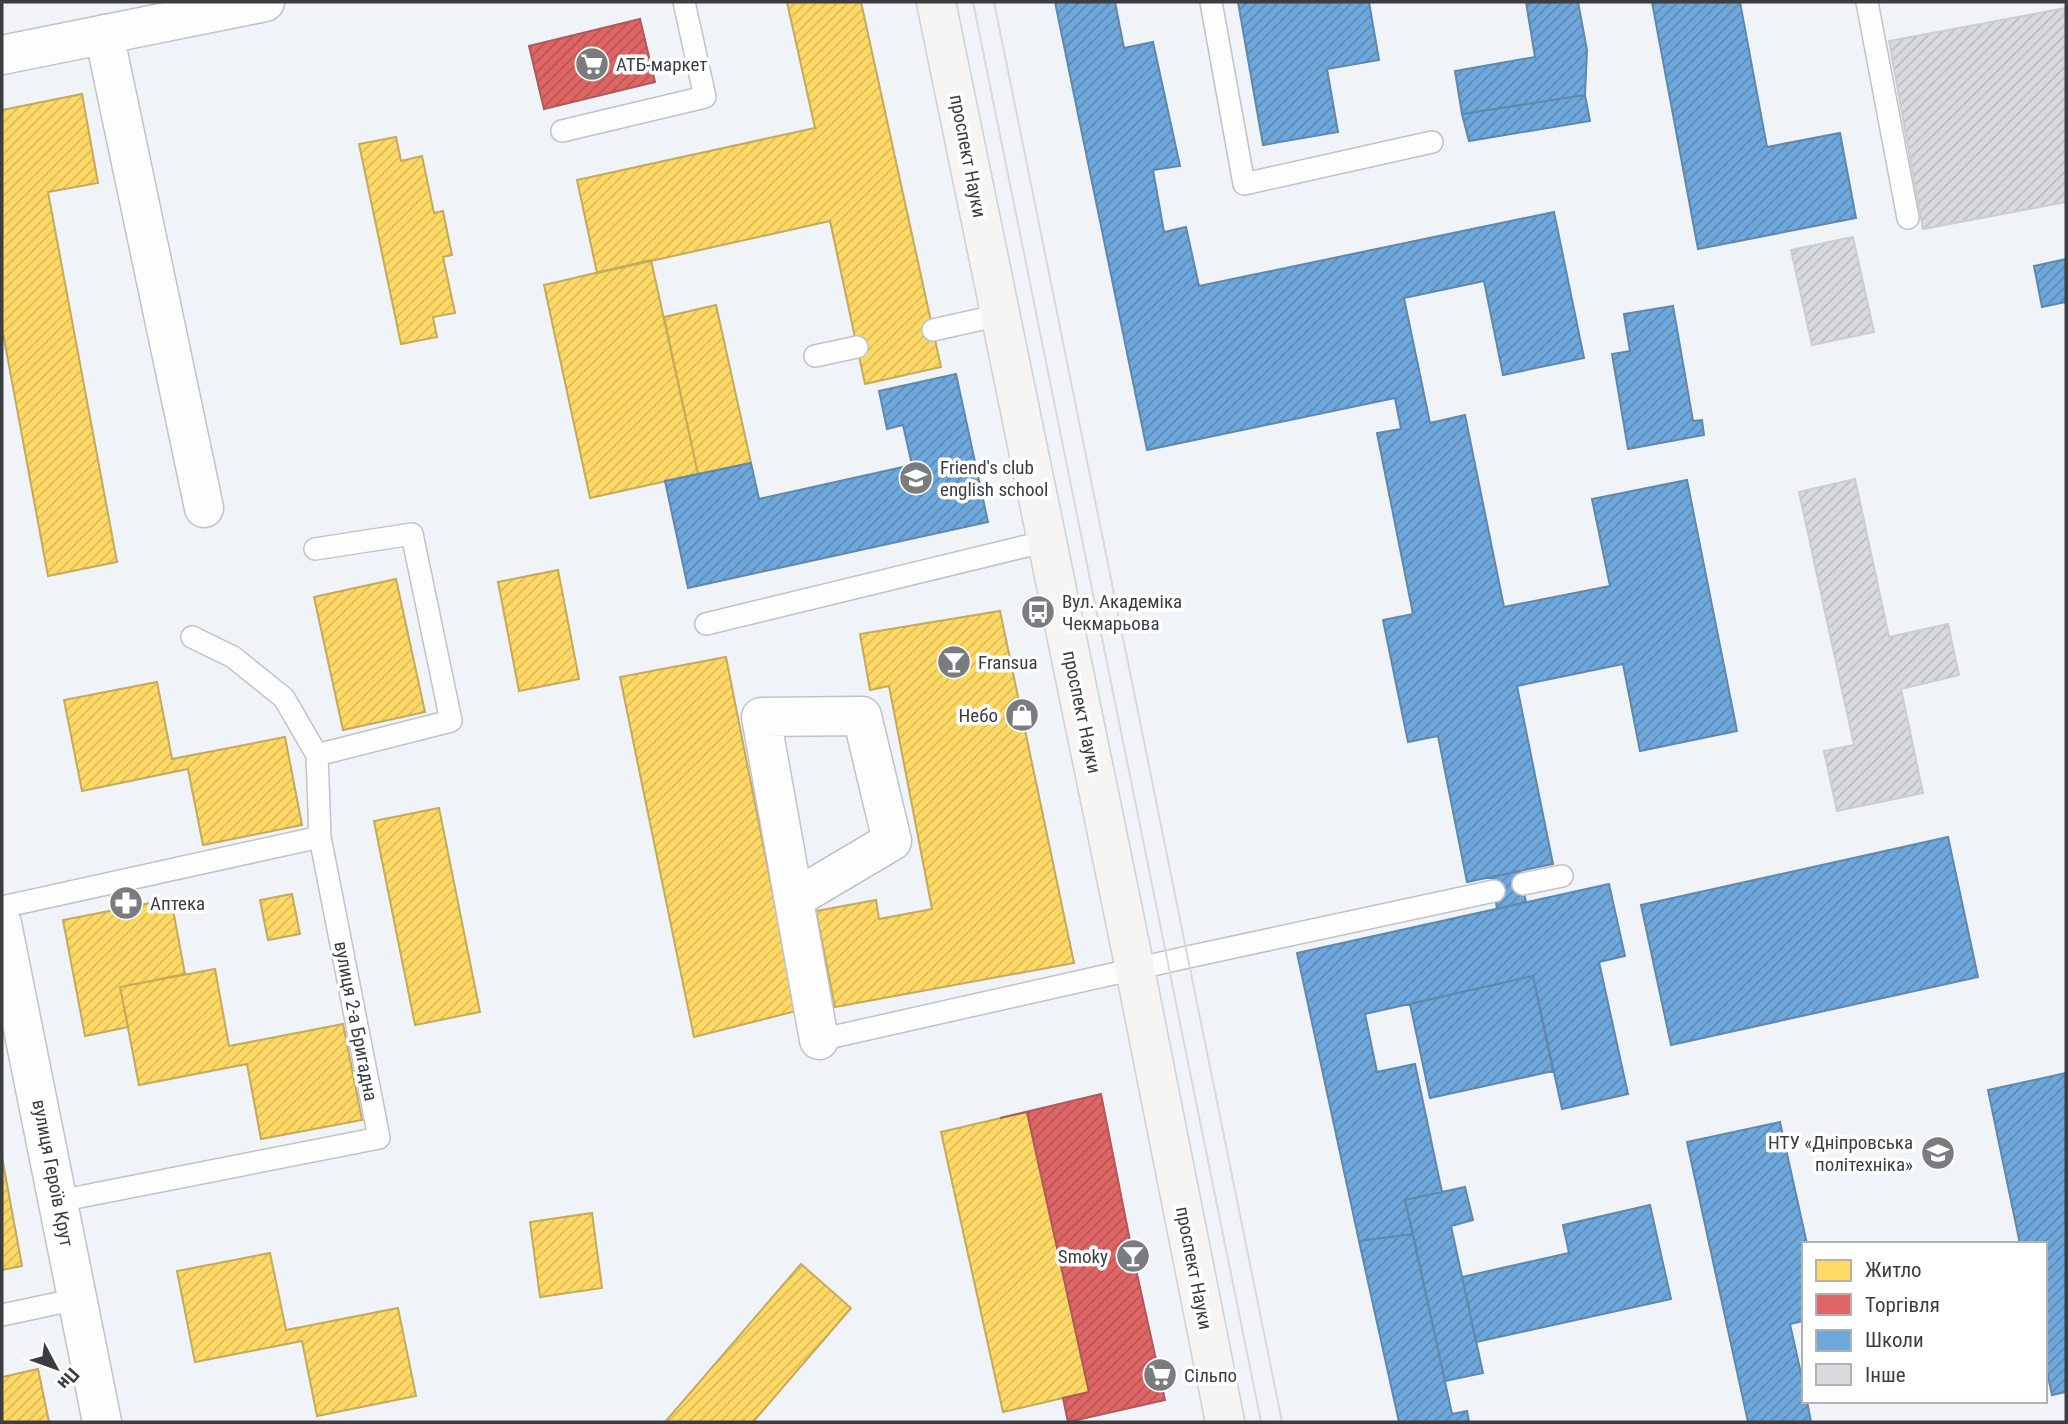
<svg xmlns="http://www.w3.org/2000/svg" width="2068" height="1424" font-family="'Roboto Condensed',sans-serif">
  <defs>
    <pattern id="homes-hatch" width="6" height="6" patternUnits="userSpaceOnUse" patternTransform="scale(1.75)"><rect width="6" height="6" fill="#ffd966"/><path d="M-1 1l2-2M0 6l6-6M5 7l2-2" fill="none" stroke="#dbbb5a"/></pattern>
    <pattern id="shops-hatch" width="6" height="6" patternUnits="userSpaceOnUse" patternTransform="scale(1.75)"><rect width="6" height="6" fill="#e06666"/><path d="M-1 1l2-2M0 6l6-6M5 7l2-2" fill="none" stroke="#b75555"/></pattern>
    <pattern id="schools-hatch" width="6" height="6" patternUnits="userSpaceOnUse" patternTransform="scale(1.75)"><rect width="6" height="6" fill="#6fa8dc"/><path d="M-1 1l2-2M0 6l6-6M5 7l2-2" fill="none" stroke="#5c8ab4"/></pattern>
    <pattern id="building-hatch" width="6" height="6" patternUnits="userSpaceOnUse" patternTransform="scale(1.75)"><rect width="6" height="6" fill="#d8dade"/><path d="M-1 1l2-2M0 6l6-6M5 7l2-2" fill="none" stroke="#babcc0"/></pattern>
  </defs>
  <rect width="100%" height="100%" fill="#f0f3f7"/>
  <path fill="url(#homes-hatch)" stroke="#c4aa5b" stroke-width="2" d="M787 2H861L941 367 865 384 830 221 597 273 577 180 815 128Z
    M82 94 98 183 48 192 117 562 48 576 2 328V110Z
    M396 137 401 161 422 156 434 213 443 211 452 255 443 257 455 313 433 317 437 337 401 344 359 144Z
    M651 260 698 474 590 498 544 285Z
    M716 305 751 463 698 474 664 317Z
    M558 570 579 679 519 691 498 582Z
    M396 579 425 712 343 730 314 597Z
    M1000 611 1074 963 835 1007 816 911 876 900 879 919 932 909 889 686 870 690 860 634Z
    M726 657 796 1011 694 1037 620 677Z
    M157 682 172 759 285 737 302 825 203 845 188 769 82 791 64 700Z
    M439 808 480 1012 415 1025 374 821Z
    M292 894 300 934 268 940 260 900Z
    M171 899 185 974 120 987 128 1027 85 1036 63 920Z
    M215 969 229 1046 343 1024 362 1120 261 1139 247 1064 139 1085 120 987Z
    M1027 1112 1089 1392 1003 1412 941 1132Z
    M2 1157 22 1266 2 1270Z
    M592 1213 602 1288 540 1297 530 1222Z
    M270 1253 286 1330 398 1308 416 1396 317 1416 302 1341 195 1362 177 1271Z
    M801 1264 851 1308 753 1422H665Z
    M38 1369 49 1422H2V1377Z"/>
  <path fill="url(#shops-hatch)" stroke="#ae5a5b" stroke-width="2" d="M640 19 655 82 544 109 529 46Z
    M1101 1094 1133 1256 1165 1400 1068 1422 1063 1398 1089 1392 1027 1112 1000 1118Z"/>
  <path fill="url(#schools-hatch)" stroke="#5f88ad" stroke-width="2" d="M1055 2H1115L1124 48 1153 42 1180 166 1153 170 1164 232 1186 227 1199 286 1554 212 1584 358 1503 375 1484 281 1404 298 1430 423 1465 415 1504 607 1610 586 1592 499 1687 480 1737 731 1640 751 1623 664 1517 686 1553 864 1467 882 1438 736 1408 742 1383 620 1413 614 1377 433 1401 429 1395 398 1147 450Z
    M1238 2H1369L1379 60 1327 69 1338 132 1263 145Z
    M1526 2H1578L1587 50 1585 95 1462 114 1455 71 1535 57Z
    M1652 2H1740L1767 147 1840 133 1856 218 1698 249Z
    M1585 95 1590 121 1469 141 1462 114Z
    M2066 259V302L2042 307 2034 266Z
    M1673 306 1693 421 1702 420 1704 435 1628 449 1612 354 1630 351 1624 314Z
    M956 374 988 522 688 588 665 481 751 463 759 499 912 465 903 425 887 429 879 391Z
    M1948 837 1978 977 1671 1045 1641 905Z
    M1519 871 1526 902 1497 909 1492 877Z
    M1609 884 1625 956 1599 962 1628 1094 1562 1109 1533 976 1365 1014 1377 1072 1415 1064 1442 1192 1405 1200 1413 1234 1359 1241 1297 953Z
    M1533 976 1553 1071 1430 1098 1410 1004Z
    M2066 1073V1392L2052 1395 2045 1363V1244H2020L1988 1090Z
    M1780 1122 1807 1244H1804V1321L1790 1324 1804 1387V1401H1807L1811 1422H1748L1687 1142Z
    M1465 1187 1473 1220 1451 1226 1483 1373 1445 1381 1405 1200Z
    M1650 1205 1671 1299 1476 1342 1462 1277 1569 1253 1563 1225Z
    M1413 1234 1452 1414 1467 1411 1469 1422H1399L1359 1241Z"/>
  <path fill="url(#building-hatch)" stroke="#cbced1" stroke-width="2" d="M2066 8V202L1923 229 1889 41Z
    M1853 237 1874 332 1812 345 1791 250Z
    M1855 479 1889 637 1948 624 1959 675 1901 689 1923 793 1837 811 1824 751 1854 745 1799 492Z"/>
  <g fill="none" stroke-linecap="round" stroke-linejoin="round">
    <g stroke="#c0c3c6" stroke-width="24">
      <path id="lane" d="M1211 2 1244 184 1432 142
        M1867 2 1908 218
        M562 131 705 97 684 2
        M933 330 1000 315
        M815 356 857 347
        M315 549 412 534 451 721 317 755
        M706 624 1047 541
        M1523 884 1562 876
        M2 907 320 837
        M819 1040 1188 957 1494 891
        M59 1201 379 1138 320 837 317 755 284 698 233 657 192 637
        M2 1315 77 1299"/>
    </g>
    <g stroke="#c0c3c6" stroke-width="41">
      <path id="street" d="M104 34 204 508
        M2 55 265 2
        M794 899 892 841 862 716 761 717 819 1040
        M2 924 102 1422"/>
    </g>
    <g stroke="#ced0d2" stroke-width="41">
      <path id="primary" d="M936 2 1135 969 1225 1422"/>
    </g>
    <use href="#lane" stroke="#fdfdfe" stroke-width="21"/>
    <use href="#street" stroke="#fdfdfe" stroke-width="38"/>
    <use href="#primary" stroke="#f7f4f4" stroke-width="38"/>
    <path stroke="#d8d9da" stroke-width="2" d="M973 2 1261 1422
      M994 2 1282 1422"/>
  </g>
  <defs>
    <g id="supermarket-disc" transform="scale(1.75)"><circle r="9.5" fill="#7a7d80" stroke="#fff"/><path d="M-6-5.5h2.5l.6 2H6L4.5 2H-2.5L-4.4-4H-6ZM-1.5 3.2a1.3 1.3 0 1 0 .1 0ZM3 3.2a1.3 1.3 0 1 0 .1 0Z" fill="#fff"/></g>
    <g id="school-disc" transform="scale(1.75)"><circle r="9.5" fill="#7a7d80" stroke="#fff"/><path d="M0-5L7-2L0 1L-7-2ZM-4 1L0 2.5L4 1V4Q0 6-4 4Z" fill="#fff"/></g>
    <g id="bus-disc" transform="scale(1.75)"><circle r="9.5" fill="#7a7d80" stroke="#fff"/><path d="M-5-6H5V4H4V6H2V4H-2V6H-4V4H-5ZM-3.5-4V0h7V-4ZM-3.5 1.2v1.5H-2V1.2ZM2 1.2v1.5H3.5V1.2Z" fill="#fff"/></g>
    <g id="bar-disc" transform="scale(1.75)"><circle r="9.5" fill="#7a7d80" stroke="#fff"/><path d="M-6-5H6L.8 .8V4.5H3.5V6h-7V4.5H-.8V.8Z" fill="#fff"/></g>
    <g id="shop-disc" transform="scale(1.75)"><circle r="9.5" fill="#7a7d80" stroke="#fff"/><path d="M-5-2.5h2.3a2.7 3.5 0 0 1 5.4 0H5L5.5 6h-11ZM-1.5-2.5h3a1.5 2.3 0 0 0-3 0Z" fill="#fff"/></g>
    <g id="pharmacy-disc" transform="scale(1.75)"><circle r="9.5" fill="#7a7d80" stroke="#fff"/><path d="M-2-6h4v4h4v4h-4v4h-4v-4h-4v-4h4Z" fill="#fff"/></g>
    <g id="university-disc" transform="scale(1.75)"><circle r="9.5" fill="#7a7d80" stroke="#fff"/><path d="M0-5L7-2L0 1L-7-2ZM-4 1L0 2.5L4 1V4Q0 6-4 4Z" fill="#fff"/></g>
  </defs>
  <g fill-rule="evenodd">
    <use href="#supermarket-disc" x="592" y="64"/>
    <use href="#school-disc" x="916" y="478"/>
    <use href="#bus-disc" x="1038" y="612"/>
    <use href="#bar-disc" x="954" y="662"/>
    <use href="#shop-disc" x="1022" y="715"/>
    <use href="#pharmacy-disc" x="126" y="903"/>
    <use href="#university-disc" x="1938" y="1153"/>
    <use href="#bar-disc" x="1133" y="1256"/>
    <use href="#supermarket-disc" x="1160" y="1375"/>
  </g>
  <g text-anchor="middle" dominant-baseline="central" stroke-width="7" stroke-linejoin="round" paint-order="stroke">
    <g font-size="19" fill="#3b3d40" stroke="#fff" text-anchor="start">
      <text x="616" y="64">АТБ-маркет</text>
      <text x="940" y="467">Friend's club<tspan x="940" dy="22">english school</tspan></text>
      <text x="1062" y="601">Вул. Академіка<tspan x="1062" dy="22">Чекмарьова</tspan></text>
      <text x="978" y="662">Fransua</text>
      <text x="998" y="715" text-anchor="end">Небо</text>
      <text x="150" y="903">Аптека</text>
      <text x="1913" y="1142" text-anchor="end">НТУ «Дніпровська<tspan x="1913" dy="22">політехніка»</tspan></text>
      <text x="1108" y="1256" text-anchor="end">Smoky</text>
      <text x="1184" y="1375">Сільпо</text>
    </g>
    <g font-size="19" fill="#3b3d40" stroke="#fff">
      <text transform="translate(968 156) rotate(79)">проспект Науки</text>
      <text transform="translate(1082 712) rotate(78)">проспект Науки</text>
      <text transform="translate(356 1021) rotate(79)">вулиця 2-а Бригадна</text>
      <text transform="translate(53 1173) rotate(79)">вулиця Героїв Крут</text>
      <text transform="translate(1194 1268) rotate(79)">проспект Науки</text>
    </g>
  </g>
  <rect width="2068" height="1424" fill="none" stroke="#3b3d40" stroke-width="7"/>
  <rect x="1802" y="1242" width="245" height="161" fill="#ffffff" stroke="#b1b1b3" stroke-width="2"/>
  <rect x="1816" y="1260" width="35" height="21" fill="#ffd966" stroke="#b1b1b3" stroke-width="2"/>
  <text x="1865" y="1277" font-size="21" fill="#3b3d40">Житло</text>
  <rect x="1816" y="1294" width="35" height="21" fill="#e06666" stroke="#b1b1b3" stroke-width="2"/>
  <text x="1865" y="1312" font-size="21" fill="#3b3d40">Торгівля</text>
  <rect x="1816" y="1330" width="35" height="21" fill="#6fa8dc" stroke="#b1b1b3" stroke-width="2"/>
  <text x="1865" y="1347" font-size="21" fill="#3b3d40">Школи</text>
  <rect x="1816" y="1364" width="35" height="21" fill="#d8dade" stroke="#b1b1b3" stroke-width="2"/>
  <text x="1865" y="1382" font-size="21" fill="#3b3d40">Інше</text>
  <g transform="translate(56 1368) rotate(131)" stroke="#ffffff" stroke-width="5" paint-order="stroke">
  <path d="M0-5L12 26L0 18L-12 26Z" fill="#3b3d40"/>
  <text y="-10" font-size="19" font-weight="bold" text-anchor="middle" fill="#3b3d40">Пн</text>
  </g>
</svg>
